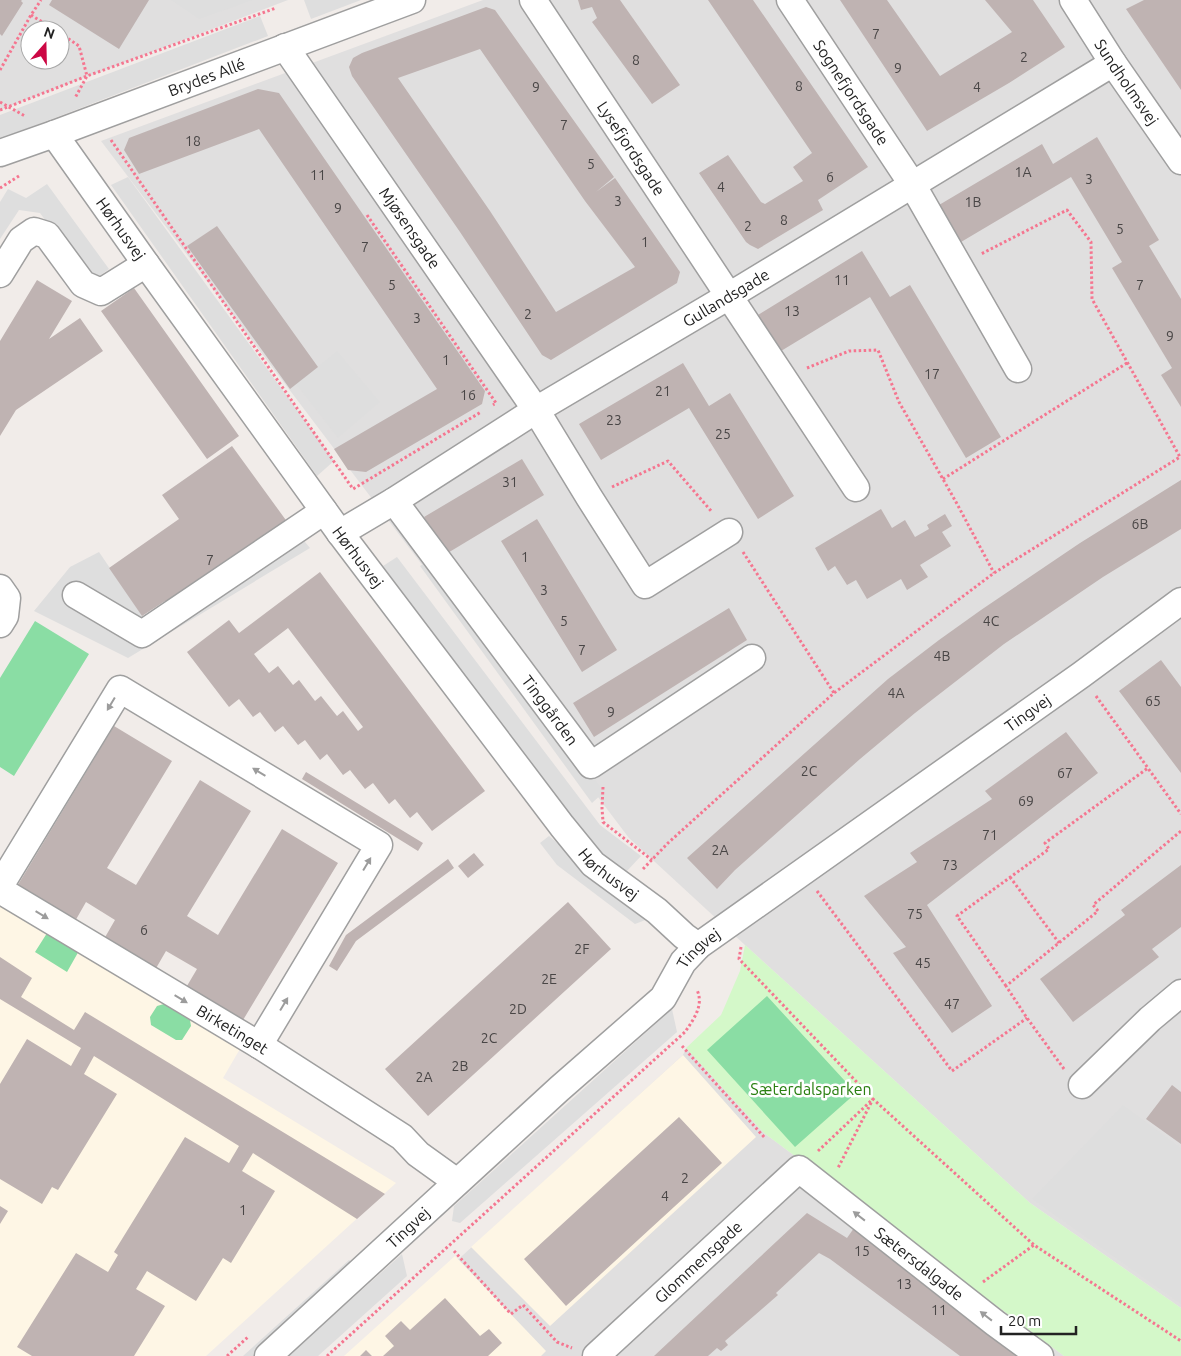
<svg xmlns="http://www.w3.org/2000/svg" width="1181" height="1356" font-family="Ubuntu,sans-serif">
  <rect width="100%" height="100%" fill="#f1ece9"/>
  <path fill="#e0dfdf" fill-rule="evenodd" d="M0 0H288L0 110ZM30 30H60V60H30Z
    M483 0H1181V1308L1030 1203 745 945 629 838 101 141Z
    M686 1048 764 1133 1064 1356H352L683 1055Z"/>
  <path fill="#fef6e5" d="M0 891 244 1042 223 1078 396 1183 206 1356H0Z
    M683 1055 756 1137 550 1326 471 1247Z
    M455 1256 546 1351 541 1356H344Z"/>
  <path fill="#d4f8c9" d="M745 945 1030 1203 1181 1308V1356H1064L764 1133 686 1048 721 1015 740 971Z"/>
  <path fill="#8adda4" d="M35 621 89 654 14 776 0 767V678Z
    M49 930 80 949 67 972 35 952Z
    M767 996 856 1093 795 1147 707 1050Z
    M164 1004 190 1020 191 1026 182 1040H176L151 1025 150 1017 157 1006Z"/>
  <path fill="#dedede" d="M171 0H253L199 19Z
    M304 0H361L311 19Z
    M260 16 268 36 0 139V115Z
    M128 177 334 461 317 476 111 185Z
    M47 184 109 269 91 282 40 213 19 210 0 239V202L8 189 26 198Z
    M337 351 380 402 338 438 296 384Z
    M290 524 310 548 128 658 34 611 70 567 99 552 144 618Z
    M397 557 600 825 641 856 626 872 595 848 470 683 383 566Z
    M432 559 604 792 592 803 420 566Z
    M549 836 648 919 635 924 557 865 540 843Z
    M672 1009 677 1032 460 1223 452 1221 454 1206Z
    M1123 1105 1181 1148V1304L1032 1199Z
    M402 1254 407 1276 318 1356H288Z
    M349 1260 356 1265 256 1356H243Z"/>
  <path fill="#bfb3b2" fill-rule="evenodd" d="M0 0H22L21 1 23 3 2 36 0 34Z
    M52 0H149L119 49 49 5Z
    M578 0H620L680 85 652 104 592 22 597 18 592 7 581 10Z
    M708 0H753L868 167 818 200 823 210 758 249 750 245 746 242 699 173 728 155 761 202 765 204 803 181 793 167 812 153Z
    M840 0H887L940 76 1012 32 985 0H1033L1065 47 1009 83 927 131Z
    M1144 0H1181V90L1126 9Z
    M486 7 495 10 614 177 596 192 615 178 680 272 677 283 551 360 542 355 460 232 352 76 349 67 353 58 362 53ZM480 49 585 201 635 267 556 312 490 211 398 78Z
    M258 89 279 93 485 391 482 404 366 472 348 470 334 449 437 389 259 129 139 174 124 150 129 138Z
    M1097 137 1159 240 1149 246 1181 299V407L1161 375 1172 368 1112 268 1122 262 1071 177 961 242 939 205 1042 144 1053 164Z
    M217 226 318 367 290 389 187 246Z
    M862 251 890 297 910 285 1001 437 966 458 870 297 781 351 758 315Z
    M37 280 72 301 49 339 80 318 103 351 16 410 0 436V341Z
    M134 288 239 436 207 459 101 311Z
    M683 363 709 406 730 393 794 496 758 519 689 408 601 460 579 424Z
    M232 446 288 523 166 603 165 601 142 616 109 568 179 519 162 495Z
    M522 459 544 495 446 554 424 517Z
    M1181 480V529L1103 577 1004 644 915 713 860 759 735 870 717 889 687 858 888 679 939 640 981 610 1080 543Z
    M881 509 892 528 905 520 915 537 929 529 927 525 945 514 952 526 942 532 951 546 920 565 928 577 907 590 901 579 867 599 856 580 847 585 835 566 828 571 815 548Z
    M537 519 617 650 582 672 501 541Z
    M320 572 485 791 432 831 417 812 410 818 395 799 389 804 373 783 365 789 350 770 343 775 327 754 320 760 305 740 298 745 283 726 275 732 260 712 253 717 239 699 229 707 187 652 229 620 239 633ZM288 628 363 727 358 731 343 711 337 716 321 696 315 701 299 680 293 685 278 666 269 673 254 654Z
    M729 608 747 640 594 737 573 703Z
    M1161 660 1181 687V773L1119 691Z
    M114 726 172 761 107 868 136 885 200 780 251 811 187 916 218 935 282 829 338 863 240 1025 184 991 197 969 166 951 155 970 104 939 115 920 86 902 74 923 16 888Z
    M1066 732 1098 773 927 905 992 1006 952 1033 893 953 906 947 864 896 917 862 910 853 992 799 985 791Z
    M306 772 423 843 418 851 302 779Z
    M474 853 484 865 468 878 458 866Z
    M448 859 454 868 356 941 337 971 329 966 346 935Z
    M1181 865V927L1152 949 1159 957 1073 1022 1040 979 1125 915 1121 910Z
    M568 902 611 949 428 1116 385 1069Z
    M0 957 32 978 21 997 74 1030 85 1012 385 1194 357 1219 253 1153 242 1171 275 1191 231 1263 223 1258 196 1301 147 1271 136 1289 165 1306 134 1356H32L17 1347 76 1253 108 1272 118 1255 114 1252 185 1137 229 1163 239 1146 94 1056 84 1074 117 1094 58 1190 52 1187 42 1204 0 1179V1084L27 1039 71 1066 81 1048 0 999Z
    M1172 1085 1181 1092V1144L1146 1119Z
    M679 1117 722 1163 566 1306 524 1259Z
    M0 1206 8 1211 0 1224Z
    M807 1213 847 1238 854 1228 1026 1356H960L830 1259 819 1253 776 1293 778 1295 725 1341 728 1345 721 1351 717 1348 708 1356H654Z
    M445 1298 480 1336 489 1329 502 1343 488 1356H383L394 1346 385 1336 401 1321 410 1330Z
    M366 1350 372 1356H360Z"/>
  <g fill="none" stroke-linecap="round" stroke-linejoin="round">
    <g stroke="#9f9f9f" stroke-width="29">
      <g id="minor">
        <path id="s1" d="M533 0 856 488"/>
        <path id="s2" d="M790 0 912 184 1018 369"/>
        <path id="s3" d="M1073 0 1113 63 1181 161"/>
        <path id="s4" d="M285 47 536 410 589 497 645 585 729 532"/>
        <path id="s5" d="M54 134 146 264 340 533 562 826 593 864 657 911 684 936 698 946"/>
        <path id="s6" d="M0 153 54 134 412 0"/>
        <path d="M0 274 21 240 34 231 47 235 83 284 101 292 146 264"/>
        <path id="s7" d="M394 501 591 765 752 658"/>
        <path id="s8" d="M340 533 394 501 536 410 729 296 1113 63"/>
        <path d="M0 588 7 598 5 616 0 624"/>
        <path d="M76 595 142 634 324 511"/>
        <path d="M0 886 120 689 379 845 259 1045"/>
        <path id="s9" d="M0 890 259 1045 402 1137 418 1154 457 1182"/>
        <path d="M1082 1085 1150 1019 1181 993"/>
        <path id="s10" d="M268 1356 559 1089 663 998 683 962 698 946 1081 675 1181 601"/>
        <path id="s11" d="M596 1356 799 1169 995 1323 1040 1356"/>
      </g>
    </g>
    <path stroke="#f57690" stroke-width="3" stroke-dasharray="2.5 2.5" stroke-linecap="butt" d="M31 15 55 30
      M60 33 79 46 87 76 75 98
      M0 70 31 15 41 0
      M0 102 25 116
      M0 110 87 76 276 8
      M111 140 353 489 481 412
      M0 188 19 176
      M367 215 496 403 493 405
      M807 368 849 351 878 350 899 402 956 502 994 573
      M943 479 1127 363
      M612 487 668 461 712 512
      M743 552 834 693
      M1096 696 1181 814
      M603 787 602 808 603 822 652 860
      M643 869 668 843 834 693 994 573 1180 457 1092 299 1091 242 1067 210 981 254
      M1010 877 1059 943
      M817 891 952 1071 1027 1018
      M741 947 739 959 873 1099 838 1168
      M1006 986 957 916 1049 849 1045 843 1148 768
      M682 1046 765 1138
      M1064 1069 1027 1018 1006 986 1098 911 1093 905 1181 831
      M818 1151 873 1099 1034 1245 1181 1341
      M454 1251 511 1314 523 1305 557 1342 572 1348
      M983 1282 1034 1245
      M227 1356 248 1337
      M327 1356 685 1032C694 1019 704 1005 697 990"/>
    <use href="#minor" stroke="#fff" stroke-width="26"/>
  </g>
  <defs><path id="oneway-solid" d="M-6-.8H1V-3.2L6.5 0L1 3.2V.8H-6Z" transform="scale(1.25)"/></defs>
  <g fill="#9c9c9c">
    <use href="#oneway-solid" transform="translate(111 704) rotate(121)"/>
    <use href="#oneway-solid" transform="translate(259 772) rotate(-149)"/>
    <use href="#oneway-solid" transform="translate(367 864) rotate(-59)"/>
    <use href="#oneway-solid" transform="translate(42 915) rotate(31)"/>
    <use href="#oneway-solid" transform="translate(181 999) rotate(31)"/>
    <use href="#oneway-solid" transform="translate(284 1004) rotate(-59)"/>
    <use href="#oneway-solid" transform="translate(859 1216) rotate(-142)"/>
    <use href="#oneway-solid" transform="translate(986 1316) rotate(-142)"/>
  </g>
  <g text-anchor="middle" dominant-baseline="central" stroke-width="5" stroke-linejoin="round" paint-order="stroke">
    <g font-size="14" fill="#494646">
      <text x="876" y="34">7</text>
      <text x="1024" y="57">2</text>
      <text x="636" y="60">8</text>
      <text x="898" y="68">9</text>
      <text x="799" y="86">8</text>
      <text x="536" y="87">9</text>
      <text x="977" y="87">4</text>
      <text x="564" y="125">7</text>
      <text x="193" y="141">18</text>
      <text x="591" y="164">5</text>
      <text x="1023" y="172">1A</text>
      <text x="318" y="175">11</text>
      <text x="830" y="177">6</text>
      <text x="1089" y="179">3</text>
      <text x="721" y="187">4</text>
      <text x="618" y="201">3</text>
      <text x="973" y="202">1B</text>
      <text x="338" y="208">9</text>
      <text x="784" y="220">8</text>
      <text x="748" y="226">2</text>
      <text x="1120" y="229">5</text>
      <text x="645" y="242">1</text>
      <text x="365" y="247">7</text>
      <text x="842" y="280">11</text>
      <text x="392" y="285">5</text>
      <text x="1140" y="285">7</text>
      <text x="792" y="311">13</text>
      <text x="528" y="314">2</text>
      <text x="417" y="318">3</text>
      <text x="1170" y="336">9</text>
      <text x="446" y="360">1</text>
      <text x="932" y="374">17</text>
      <text x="663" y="391">21</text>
      <text x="468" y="395">16</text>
      <text x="614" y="420">23</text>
      <text x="723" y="434">25</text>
      <text x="510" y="482">31</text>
      <text x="1140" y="524">6B</text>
      <text x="525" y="557">1</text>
      <text x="210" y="560">7</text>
      <text x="544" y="590">3</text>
      <text x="564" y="621">5</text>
      <text x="991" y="621">4C</text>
      <text x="582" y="650">7</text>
      <text x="942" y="656">4B</text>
      <text x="896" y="693">4A</text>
      <text x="1153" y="701">65</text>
      <text x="611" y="712">9</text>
      <text x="809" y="771">2C</text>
      <text x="1065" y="773">67</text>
      <text x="1026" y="801">69</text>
      <text x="990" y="835">71</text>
      <text x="720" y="850">2A</text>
      <text x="950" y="865">73</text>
      <text x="915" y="914">75</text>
      <text x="144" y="930">6</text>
      <text x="582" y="949">2F</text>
      <text x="923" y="963">45</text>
      <text x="549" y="979">2E</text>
      <text x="952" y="1004">47</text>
      <text x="518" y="1009">2D</text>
      <text x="489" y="1038">2C</text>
      <text x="460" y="1066">2B</text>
      <text x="424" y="1077">2A</text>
      <text x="685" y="1178">2</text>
      <text x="665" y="1196">4</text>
      <text x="243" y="1210">1</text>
      <text x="862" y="1251">15</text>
      <text x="904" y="1284">13</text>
      <text x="939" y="1310">11</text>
    </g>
    <g font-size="16" fill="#222" stroke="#fff">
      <text stroke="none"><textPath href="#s6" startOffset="220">Brydes Allé</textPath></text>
      <text stroke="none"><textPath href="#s3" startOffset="98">Sundholmsvej</textPath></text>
      <text stroke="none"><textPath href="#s2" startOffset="111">Sognefjordsgade</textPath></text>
      <text stroke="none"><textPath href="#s1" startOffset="178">Lysefjordsgade</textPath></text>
      <text stroke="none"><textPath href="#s5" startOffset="116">Hørhusvej</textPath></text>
      <text stroke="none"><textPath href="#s4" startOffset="220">Mjøsensgade</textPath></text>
      <text stroke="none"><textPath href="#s8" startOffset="452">Gullandsgade</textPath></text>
      <text stroke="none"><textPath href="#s5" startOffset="521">Hørhusvej</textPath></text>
      <text stroke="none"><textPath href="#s7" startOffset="261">Tinggården</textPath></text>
      <text stroke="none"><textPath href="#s10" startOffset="1000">Tingvej</textPath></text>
      <text stroke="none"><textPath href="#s5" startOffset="926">Hørhusvej</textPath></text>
      <text stroke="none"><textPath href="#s10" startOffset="595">Tingvej</textPath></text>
      <text stroke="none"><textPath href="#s9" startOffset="271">Birketinget</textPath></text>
      <text stroke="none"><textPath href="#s10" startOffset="190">Tingvej</textPath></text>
      <text stroke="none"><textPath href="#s11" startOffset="139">Glommensgade</textPath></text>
      <text stroke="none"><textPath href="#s11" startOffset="429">Sætersdalgade</textPath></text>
    </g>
    <g font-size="16" fill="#297f10" stroke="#fff">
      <text x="811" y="1089">Sæterdalsparken</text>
    </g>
  </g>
  <g transform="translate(45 45) rotate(20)"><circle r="24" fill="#ffffff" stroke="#a7a7a7"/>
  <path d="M0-4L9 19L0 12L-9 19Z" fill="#cc0744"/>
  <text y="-8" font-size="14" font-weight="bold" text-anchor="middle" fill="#222222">N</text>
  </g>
  <path d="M1001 1326v8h75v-8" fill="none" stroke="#222222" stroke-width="2.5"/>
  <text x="1008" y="1326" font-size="15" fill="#222222" stroke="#ffffff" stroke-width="4" paint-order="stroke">20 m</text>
</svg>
